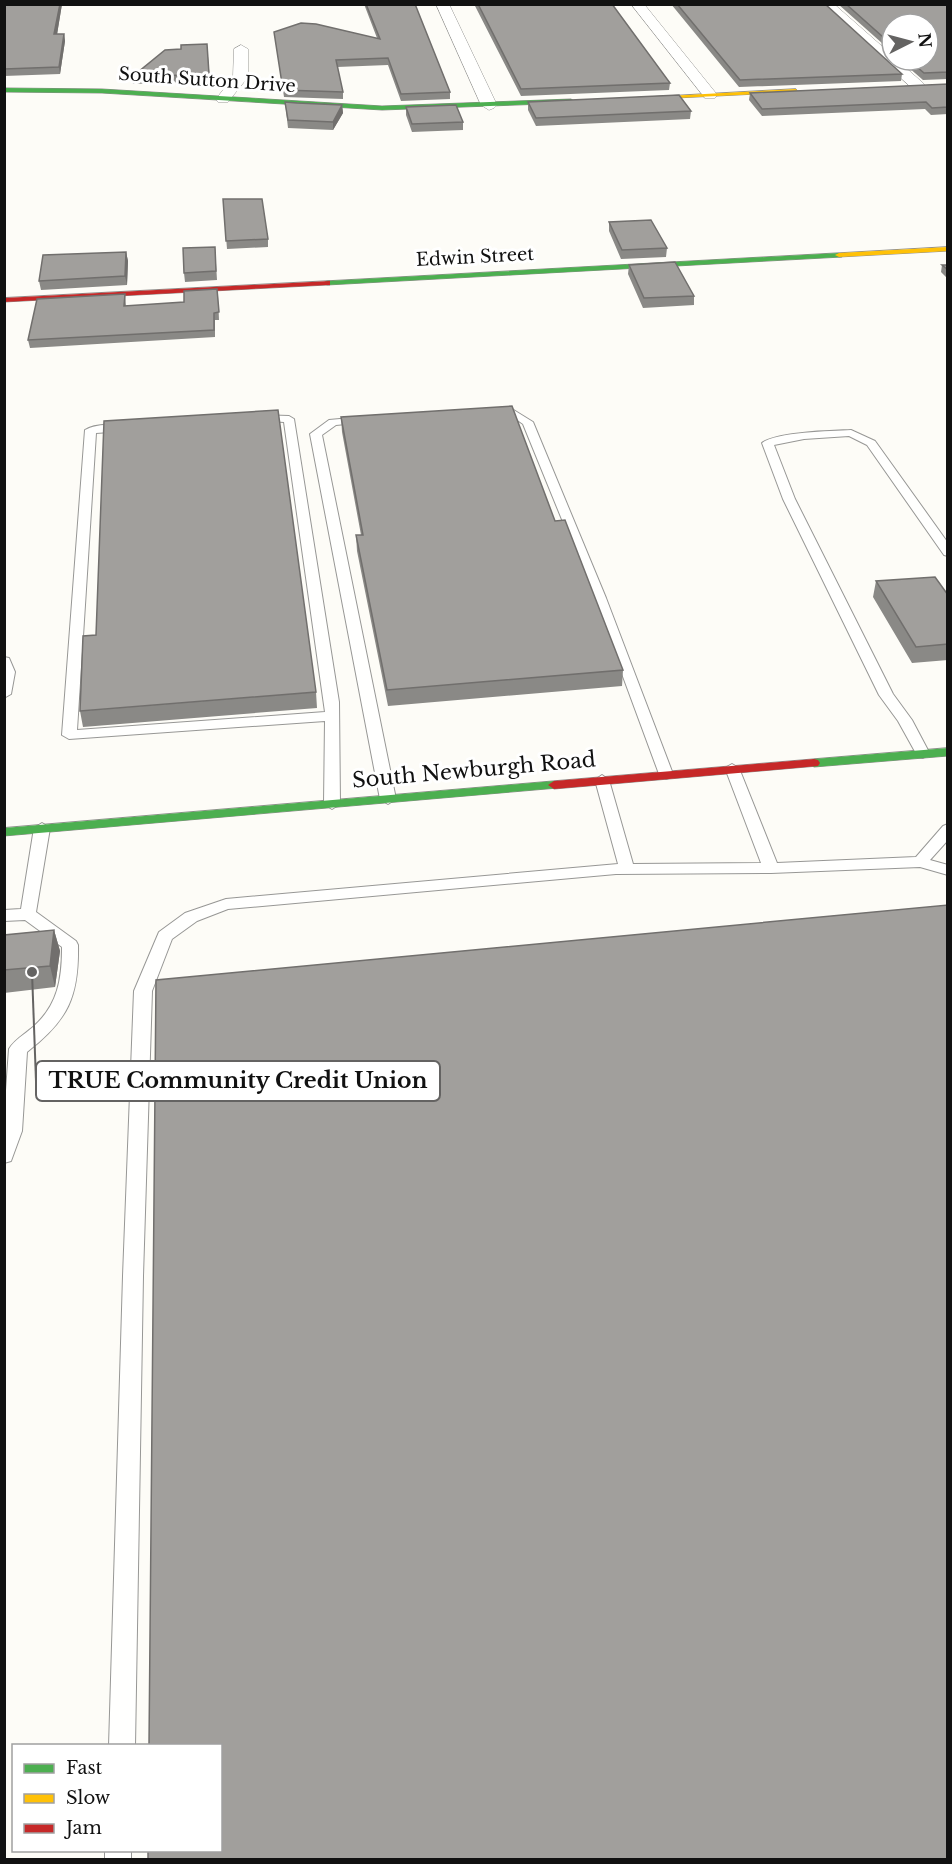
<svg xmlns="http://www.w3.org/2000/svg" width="952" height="1864" font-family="'Libre Baskerville',serif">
  <rect width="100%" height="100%" fill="#fdfcf7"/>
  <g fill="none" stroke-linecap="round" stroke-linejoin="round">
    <g stroke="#979795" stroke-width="2">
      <path id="lane" d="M512 409 533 422 606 598 673 774 671 777 666 779 659 774 594 598 523 424 510 415 493 416 488 413 493 410Z
        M258 415 289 416 294 419 339 702 340 804 332 809 324 804 325 721 69 739 62 735 85 430C94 424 122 422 131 428L125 431 96 433 77 730 325 712 284 422 254 420V416Z
        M362 417 367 420 366 422 336 425 322 435 396 799 388 804 380 799 310 434 329 420Z
        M851 430 875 441 948 543V556L944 555 867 445 849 436 804 439 774 445 795 499 893 694 912 720 930 754 923 758 918 757 898 721 879 695 783 499 762 443C776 432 831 431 851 430Z
        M4 657 9 658 15 672 11 694 4 698Z
        M732 764 739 768 777 863 916 857 943 826 948 824V840L930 860 948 865V875L920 867 771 873 616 874 228 909 197 921 172 939 152 991 143 1276 135 1746H109L123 1276 134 991 159 932 185 913 226 899 618 864 595 780 602 775 609 780 633 864 761 863 725 768Z
        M42 823 50 828 36 912 76 941 78 945C79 997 68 1020 27 1052L22 1131 11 1161 4 1163V1118L9 1049C14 1040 25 1034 33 1027 58 1005 62 979 62 947L25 920 4 921V910L21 909 34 828Z
        M105 1850H131V1860H105Z"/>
    </g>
    <g stroke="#979795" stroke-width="1">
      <path id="street" d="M436 4H449L497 105 494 108 489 110 481 105Z
        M631 4H644L715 92 717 95 715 98H705Z
        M820 4H834L892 55V60H897L923 83 925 86 923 89H913Z
        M241 45 248 49V77L228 102H218L216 99 233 77 234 49Z"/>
    </g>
    <g stroke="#8e8d8b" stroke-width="1">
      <path id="fast" d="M4 88 102 89 382 106 571 99 574 101 571 103 382 110 102 93 4 92Z
        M839 253 843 255 842 257 327 285 323 283 327 281Z
        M948 748V756L814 767 808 763 814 759Z
        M554 781 558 782 560 785 558 788 4 836V828Z"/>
    </g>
    <g stroke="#8e8d8b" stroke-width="1">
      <path id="slow" d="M796 89 798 92 635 100 632 98Z
        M948 247V251L839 257 835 255 839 253Z"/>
    </g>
    <g stroke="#8e8d8b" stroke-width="1">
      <path id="jam" d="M330 281V285H327L4 302V298Z
        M814 759 818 760 820 763 818 766 554 789 548 785 554 781Z"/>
    </g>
    <use href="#lane" fill="#fffffe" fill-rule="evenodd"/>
    <use href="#street" fill="#fffffe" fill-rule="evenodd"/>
    <use href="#fast" fill="#4caf50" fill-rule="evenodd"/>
    <use href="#slow" fill="#ffc107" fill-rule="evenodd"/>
    <use href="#jam" fill="#c62828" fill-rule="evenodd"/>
  </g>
  <path fill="#8a8986" d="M4 4H62L57 34H64L65 41 60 74 4 76Z
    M364 4H415L450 92V99L401 101 388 65 337 67 343 92V99L284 97 274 32 377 38Z
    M474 4H612L670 83 669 90 521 96Z
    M671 4H825L902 74 901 81 739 87Z
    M838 4H948V79L923 80 900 60H928L892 24V52Z
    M207 44 210 81 133 84 132 77 181 49Z
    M948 84V114L931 115 925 109 762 116 749 100 750 93Z
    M285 102 342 105 343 113 333 130 288 128Z
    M528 102 691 111 690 119 536 126 528 110Z
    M406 107 463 122V130L412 132 406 115Z
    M223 199 268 239V247L227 249Z
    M609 222 667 248 666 257 621 259 609 231Z
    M215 247 217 280 185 282 184 273Z
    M126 252 128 261 127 285 41 290 39 281Z
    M629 265 694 296V305L643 308 628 274Z
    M942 265H948V279L941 272Z
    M125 294 126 306 184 302 218 296 219 320H215V337L30 348 28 340Z
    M341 417 555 521 623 670 622 686 388 706 357 551 356 535H361L342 432Z
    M876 581 948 595V660L912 663 873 597Z
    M316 692 317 708 83 727 80 711Z
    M54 930 60 951 55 987 4 993V935Z"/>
  <path fill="#716f6d" d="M60 4H62L56 41 54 34Z
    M64 34 65 41 60 74 59 67Z
    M342 105 343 113 333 130V122Z
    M126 252 128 261 127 285 125 276Z
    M54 930 60 951 55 987 50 966Z"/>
  <path fill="#a19f9c" stroke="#716f6d" stroke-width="1.5" d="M4 4H60L54 34H64L59 67 4 69Z
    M366 4H415L450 92 401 94 388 58 336 60 343 92 283 90 274 32 301 23 316 24 380 39Z
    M478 4H612L670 83 521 89Z
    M677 4H825L902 74 740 80Z
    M846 4H948V72L924 73 909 60H928V24H892V45Z
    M207 44 209 74 132 77 165 50 181 49V45Z
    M948 84V107L932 108 926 102 762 109 750 93Z
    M679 95 691 111 536 118 528 102Z
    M285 102 297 103 342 105 333 122 288 120Z
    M456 105 463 122 412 124 406 107Z
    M223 199H262L268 239 226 241Z
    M651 220 667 248 622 250 609 222Z
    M215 247 216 271 184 273 183 248Z
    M126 252 125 276 39 281 43 255Z
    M675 262 694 296 644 298 629 265Z
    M942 265H948V270Z
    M217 289 219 312 214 313V330L28 340 37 299 125 294 124 306 184 302V291Z
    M512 406 555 521 565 520 623 670 387 690 356 535H363L341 417Z
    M278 410 316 692 80 711 83 636 96 635 104 421Z
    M935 577 948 595V644L916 647 876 581Z
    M948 905V1860H148V1851H220V1746H149L156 980Z
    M54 930 50 966 4 970V935Z"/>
  <g text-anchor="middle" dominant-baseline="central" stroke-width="6" stroke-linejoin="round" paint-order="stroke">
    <g font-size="18" fill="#111" stroke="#fff">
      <text transform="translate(207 80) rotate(4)">South Sutton Drive</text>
      <text transform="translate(475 257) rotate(-3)">Edwin Street</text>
    </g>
    <g font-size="21" fill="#111" stroke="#fff">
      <text transform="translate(474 770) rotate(-5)">South Newburgh Road</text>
    </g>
  </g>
  <path fill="none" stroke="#646362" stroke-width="2" d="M32 972L36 1081"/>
  <circle fill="#646362" stroke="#fff" stroke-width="2" cx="32" cy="972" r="6"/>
  <rect fill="#fff" stroke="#646362" stroke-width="2" x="36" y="1061" width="404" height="40" rx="6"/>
  <g font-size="22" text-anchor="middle" font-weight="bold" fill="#111">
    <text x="238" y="1088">TRUE Community Credit Union</text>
  </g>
  <rect width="952" height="1864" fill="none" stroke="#111111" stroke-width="12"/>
  <rect x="12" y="1744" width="210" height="108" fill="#ffffff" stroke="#a0a0a0" stroke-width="1.5"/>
  <rect x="24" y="1764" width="30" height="9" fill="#4caf50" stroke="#a0a0a0" stroke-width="1.5"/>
  <text x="66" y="1774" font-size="18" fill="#111111">Fast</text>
  <rect x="24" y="1794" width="30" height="9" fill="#ffc107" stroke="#a0a0a0" stroke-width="1.5"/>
  <text x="66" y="1804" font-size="18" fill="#111111">Slow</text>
  <rect x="24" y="1824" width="30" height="9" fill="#c62828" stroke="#a0a0a0" stroke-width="1.5"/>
  <text x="66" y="1834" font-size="18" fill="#111111">Jam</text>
  <g transform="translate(910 42) rotate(84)"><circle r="28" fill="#ffffff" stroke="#a0a0a0" stroke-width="1.5"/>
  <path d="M0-4.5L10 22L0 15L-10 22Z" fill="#646362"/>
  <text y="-9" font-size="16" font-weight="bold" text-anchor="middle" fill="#111111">N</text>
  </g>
</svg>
